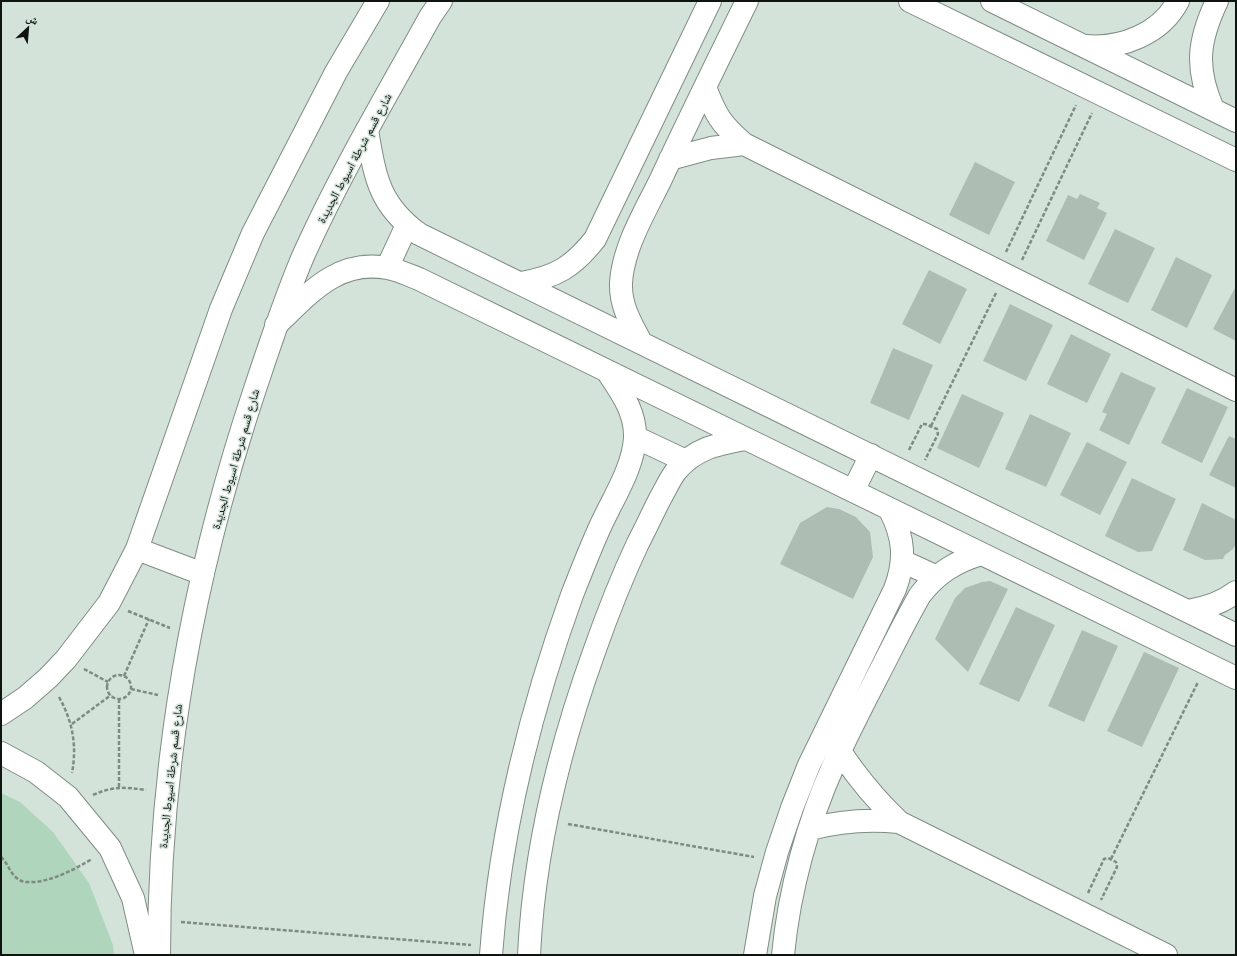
<svg xmlns="http://www.w3.org/2000/svg" width="1237" height="956" font-family="Quicksand,'Noto Naskh Arabic',sans-serif">
  <rect width="100%" height="100%" fill="#d4e3d9"/>
  <path fill="#afd5bd" d="M1 793 20 802 53 832 89 883 113 945 114 955H1Z"/>
  <path fill="#aebdb3" d="M975 162 1015 182 989 235 949 215Z
    M1080 194 1100 203 1097 208 1107 213 1084 260 1046 241 1068 195 1077 199Z
    M1115 229 1155 248 1128 303 1088 284Z
    M1176 257 1212 275 1187 328 1151 310Z
    M929 270 967 289 940 344 902 324Z
    M1236 286V341L1213 329Z
    M1010 304 1053 325 1026 381 983 361Z
    M1071 334 1111 354 1087 403 1047 384Z
    M893 348 933 365 909 420 870 403Z
    M1121 372 1156 388 1129 445 1099 430 1107 414 1102 412Z
    M1187 388 1228 407 1202 463 1161 443Z
    M962 394 1004 413 979 468 937 448Z
    M1030 414 1071 433 1046 487 1005 469Z
    M1229 436 1236 439V488L1209 475Z
    M1087 442 1127 462 1100 515 1060 495Z
    M1132 478 1176 499 1152 551 1138 552 1105 536Z
    M1202 503 1236 520V544L1233 549 1225 555 1223 559 1205 560 1183 550Z
    M827 507 839 509 856 517 870 532 873 557 853 599 780 564 800 523Z
    M990 581 1008 589 968 672 935 639 955 598 965 588 982 582Z
    M1016 607 1055 625 1019 702 979 684Z
    M1082 630 1118 646 1084 722 1048 706Z
    M1144 652 1179 668 1142 747 1107 731Z"/>
  <g fill="none" stroke-linecap="round" stroke-linejoin="round">
    <g stroke="#7f8d85" stroke-width="24">
      <path id="street" d="M910 1 1236 160
        M992 1 1236 121
        M1086 46C1121 49 1161 34 1178 1
        M705 87C716 116 721 124 744 144L1236 390
        M1213 109C1195 68 1198 41 1217 1
        M367 130C375 176 378 204 419 234L1236 635
        M670 159 711 148 744 144
        M387 268 407 225
        M521 283C556 277 573 267 595 239L710 1
        M276 325C309 294 337 259 387 268 398 270 409 275 419 279L1236 678
        M641 342C631 324 620 305 621 283 623 247 646 210 661 179 689 119 718 60 747 1
        M635 437 686 461
        M853 491 871 455
        M902 561 937 577
        M1188 611C1206 608 1222 603 1236 592
        M840 751C858 779 875 799 899 822L1166 955
        M810 829C840 821 868 819 899 822
        M491 955C500 832 530 711 572 595 581 572 590 549 600 527 612 500 633 469 635 438 636 412 621 392 607 371
        M529 955C534 851 559 749 594 652 607 615 621 579 638 543 646 528 653 512 661 497 666 488 670 479 676 471 695 448 718 444 745 439
        M755 955 765 896 777 852 792 808 809 765 895 589C906 559 904 538 890 510
        M783 955C789 891 808 821 835 762 848 733 863 704 878 675 892 648 905 621 920 595 937 573 955 562 981 554"/>
    </g>
    <g stroke="#7f8d85" stroke-width="24">
      <path id="secondary" d="M137 549 203 574
        M1 714 25 698 48 678 66 659 109 603 137 549 221 309 253 233 336 72 378 1
        M1 753 36 772 68 797 110 848 133 898 146 955
        M159 955C159 763 194 571 255 389 270 344 285 298 304 254 341 172 387 95 430 17L441 1"/>
    </g>
    <path stroke="#7f8a83" stroke-width="2.5" stroke-dasharray="4 2" stroke-linecap="butt" d="M1006 252 1076 105
      M1022 260 1092 113
      M931 426 996 293
      M909 450 922 424H925L937 429 938 434 925 460
      M128 611 170 628
      M84 669 108 682
      M107 687a12 12 0 1 1 24 0a12 12 0 1 1-24 0Z
      M124 676 149 619
      M131 689 158 695
      M59 697C73 722 77 746 72 773
      M119 699V787
      M72 724 111 695
      M93 795C113 786 125 787 146 790
      M568 824 754 857
      M1 857C8 863 10 874 18 879 23 883 29 882 35 882 57 879 73 870 92 859
      M1111 859 1198 682
      M1088 893 1104 859 1108 858 1116 862 1117 867 1101 900
      M181 922 471 945"/>
    <use href="#street" stroke="#fff" stroke-width="22"/>
    <use href="#secondary" stroke="#fff" stroke-width="22"/>
  </g>
  <g text-anchor="middle" dominant-baseline="central" stroke-width="3" stroke-linejoin="round" paint-order="stroke">
    <g font-size="12" fill="#0f1411" stroke="#d4e3d9">
      <text transform="translate(354 158) rotate(-62)">شارع قسم شرطة اسيوط الجديدة</text>
      <text transform="translate(235 459) rotate(-74)">شارع قسم شرطة اسيوط الجديدة</text>
      <text transform="translate(170 776) rotate(-84)">شارع قسم شرطة اسيوط الجديدة</text>
    </g>
  </g>
  <rect width="1237" height="956" fill="none" stroke="#0f1411" stroke-width="4"/>
  <g transform="translate(28 28) rotate(26)" stroke="#d4e3d9" stroke-width="3" paint-order="stroke">
  <path d="M0-3L7 15L0 10L-7 15Z" fill="#0f1411"/>
  <text y="-6" font-size="11" font-weight="bold" text-anchor="middle" fill="#0f1411">ش</text>
  </g>
</svg>
